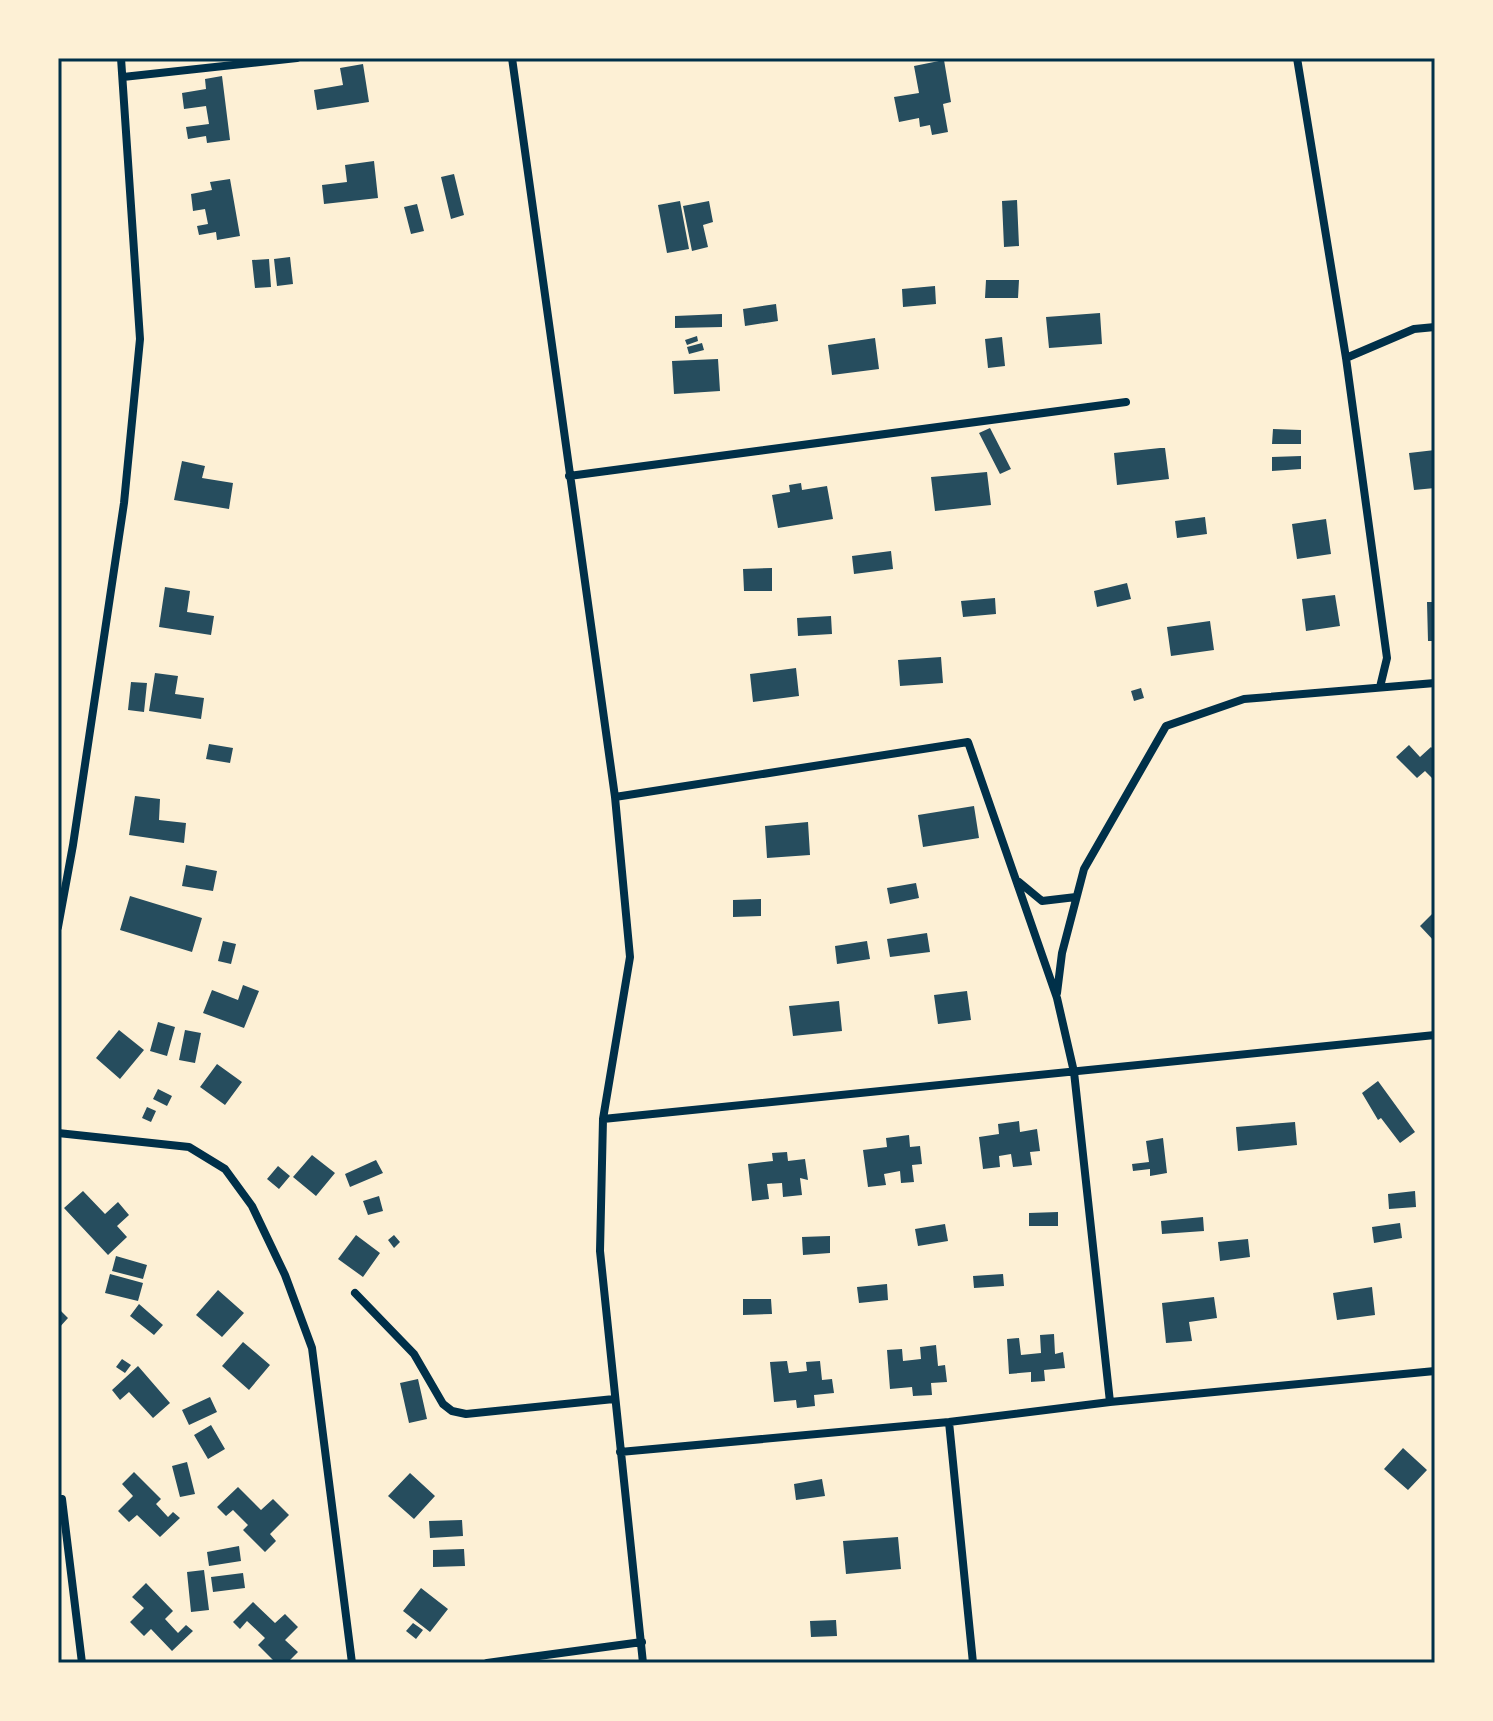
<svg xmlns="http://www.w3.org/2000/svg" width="1493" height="1721" font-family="'PT Sans Narrow',sans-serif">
  <rect width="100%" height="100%" fill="#fdf0d5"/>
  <path fill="#264d5e" d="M944 60 951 102 943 104 948 132 932 135 930 125 920 127 919 118 899 122 894 97 919 93 914 66Z
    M363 64 369 102 317 110 314 90 343 85 340 68Z
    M222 76 230 140 207 143 206 136 188 139 186 127 209 124 206 106 184 109 182 93 206 89 205 79Z
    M374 161 378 198 324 204 322 185 347 182 345 165Z
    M454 174 464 215 451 219 441 177Z
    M230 179 240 236 217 240 216 232 199 235 197 226 208 224 205 209 193 211 191 194 212 190 210 182Z
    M1017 200 1019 246 1004 247 1002 201Z
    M680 201 689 249 667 253 658 205Z
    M709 201 713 222 703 225 708 247 692 251 683 206Z
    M417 204 424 231 411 234 404 207Z
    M290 257 293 284 277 286 274 259Z
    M269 259 271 287 255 288 252 260Z
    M986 280H1019L1018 298H985Z
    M935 286 936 304 903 307 902 289Z
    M776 304 778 321 745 326 743 309Z
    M1100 313 1102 344 1049 348 1046 317Z
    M722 314V327L675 328V316Z
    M697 336 698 341 687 345 685 340Z
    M1002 337 1005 366 988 368 985 339Z
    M875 338 879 369 832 375 828 345Z
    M702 343 704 350 689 354 687 347Z
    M718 359 720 391 674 394 672 361Z
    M990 428 1011 469 1000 474 979 433Z
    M1273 429 1301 430V444H1272Z
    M1160 448H1165L1169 479 1117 485 1114 453Z
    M1435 450V488L1414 490 1409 453Z
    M1301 456V469L1272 471V457Z
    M182 461 205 466 202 478 233 483 229 509 174 500Z
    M987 472 991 505 935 511 931 477Z
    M801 483 802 490 827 486 833 519 778 528 772 495 790 492 789 485Z
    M1205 517 1207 534 1177 538 1175 521Z
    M1326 519 1331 554 1297 559 1292 524Z
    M891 551 893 569 854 574 852 556Z
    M772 568V591H744L743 569Z
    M1127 583 1131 599 1097 607 1094 591Z
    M165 587 190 591 187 612 214 616 211 635 159 627Z
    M1335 595 1340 626 1306 631 1302 599Z
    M995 598 996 614 963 617 961 601Z
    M1427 602H1435V641H1428Z
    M831 616 832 634 798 636 797 618Z
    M1210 621 1214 650 1171 656 1167 627Z
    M941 657 943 683 900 686 898 660Z
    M796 668 799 696 753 702 750 674Z
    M155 673 178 676 175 694 204 698 201 719 149 711Z
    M131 682 147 683 144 712 128 710Z
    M1141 688 1144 698 1134 701 1131 691Z
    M209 744 233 748 230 763 206 759Z
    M1409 745 1420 757 1431 747 1435 751V781L1425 771 1417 778 1396 757Z
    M135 796 160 799 159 820 186 823 184 843 129 835Z
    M974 806 979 838 923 847 918 815Z
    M808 822 810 855 767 858 765 826Z
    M186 865 217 871 213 891 182 886Z
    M916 883 919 898 890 904 887 888Z
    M130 896 202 918 192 952 120 930Z
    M761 899V916L733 917V900Z
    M1435 911V942L1420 926Z
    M927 933 930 952 890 957 887 939Z
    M223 941 236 944 231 964 218 961Z
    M867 941 870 959 837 964 835 946Z
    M243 985 259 991 244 1028 203 1013 212 990 238 1000Z
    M967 991 971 1020 938 1024 934 995Z
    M839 1001 842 1031 793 1036 789 1006Z
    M158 1022 175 1027 167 1056 150 1051Z
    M119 1030 144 1050 120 1079 96 1058Z
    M185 1030 201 1033 195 1063 179 1060Z
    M217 1064 242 1082 225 1105 200 1087Z
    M1378 1081 1415 1132 1400 1143 1381 1118 1378 1120 1362 1093Z
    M158 1089 172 1096 167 1106 153 1099Z
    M147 1107 156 1111 151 1122 142 1118Z
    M1019 1121 1020 1132 1037 1129 1040 1151 1030 1152 1032 1165 1013 1167 1011 1154 999 1156 1000 1167 983 1169 979 1137 999 1134 998 1124Z
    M1295 1122 1297 1145 1238 1151 1236 1127Z
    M909 1135 910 1147 920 1146 922 1164 912 1165 914 1182 901 1183 900 1171 884 1174 886 1185 868 1187 863 1150 887 1147 886 1138Z
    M1163 1138 1167 1173 1150 1176V1169L1133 1171 1132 1164 1149 1162 1146 1141Z
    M787 1152 788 1161 805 1159 808 1180 800 1178 802 1195 783 1197 782 1183 767 1184 769 1199 752 1201 748 1164 773 1161 772 1153Z
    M312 1155 335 1173 316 1196 293 1177Z
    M376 1160 383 1173 350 1187 345 1174Z
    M278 1166 290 1176 279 1189 267 1179Z
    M83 1191 105 1214 118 1202 129 1215 117 1226 127 1237 108 1255 64 1208Z
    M1415 1191 1416 1207 1389 1209 1388 1194Z
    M379 1196 383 1211 368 1215 363 1201Z
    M1058 1212V1226H1029V1213Z
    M1203 1217 1204 1231 1162 1234 1161 1221Z
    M1400 1223 1402 1238 1374 1243 1372 1227Z
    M945 1224 948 1241 918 1246 915 1229Z
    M356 1235 380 1253 363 1277 338 1259Z
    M394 1235 400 1242 394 1248 388 1240Z
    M830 1236V1253L803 1255 802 1237Z
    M1248 1239 1250 1257 1220 1261 1218 1242Z
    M116 1256 147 1265 143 1279 112 1271Z
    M110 1274 143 1283 138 1301 105 1293Z
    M1003 1274 1004 1286 974 1288 973 1276Z
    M887 1284 888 1300 859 1303 857 1287Z
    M1372 1287 1375 1315 1337 1320 1333 1293Z
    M218 1290 244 1313 222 1337 196 1315Z
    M1214 1297 1217 1318 1189 1322 1192 1341 1166 1343 1162 1303Z
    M743 1299H771L772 1314 743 1315Z
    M139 1304 163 1325 154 1335 130 1316Z
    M58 1308 68 1318 58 1329Z
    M1054 1334 1055 1354 1063 1352 1065 1368 1044 1370 1045 1381 1031 1382V1372L1009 1374 1007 1339 1019 1338 1021 1355 1041 1353 1040 1335Z
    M243 1342 270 1365 249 1390 222 1366Z
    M936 1345 938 1366 945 1365 947 1382 931 1383 932 1395 913 1396 912 1387 890 1389 887 1350 902 1349 903 1361 921 1359 920 1347Z
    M122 1359 131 1365 125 1373 116 1367Z
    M787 1361 789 1373 807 1371 806 1362 820 1361 822 1380 832 1379 834 1393 814 1395 815 1406 797 1408 796 1400 774 1402 770 1362Z
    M138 1366 170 1403 153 1418 129 1392 120 1400 112 1390Z
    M418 1379 427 1419 409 1423 400 1383Z
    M210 1397 217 1412 189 1425 182 1410Z
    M211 1425 225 1449 208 1459 194 1435Z
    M1403 1448 1427 1470 1408 1490 1384 1469Z
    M187 1462 195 1494 180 1497 172 1466Z
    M134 1472 161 1499 156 1504 168 1517 173 1512 180 1518 160 1537 137 1515 129 1522 118 1511 133 1496 122 1484Z
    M410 1473 435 1496 414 1519 388 1496Z
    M822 1479 825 1496 796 1500 794 1484Z
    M238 1487 261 1510 273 1499 289 1515 270 1534 276 1541 265 1552 243 1530 248 1525 233 1510 226 1516 217 1507Z
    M462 1520 463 1536 430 1538 429 1521Z
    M898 1537 901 1569 846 1574 843 1541Z
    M239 1546 241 1561 209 1566 207 1552Z
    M464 1549 465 1566 433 1567V1550Z
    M204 1570 209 1610 191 1612 187 1572Z
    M243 1573 245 1588 213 1592 211 1577Z
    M146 1583 173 1611 165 1619 178 1633 186 1625 193 1631 172 1651 151 1629 144 1636 130 1622 144 1608 132 1597Z
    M421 1588 448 1609 430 1632 403 1611Z
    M253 1602 275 1623 285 1614 298 1627 285 1640 298 1652 287 1663H276L258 1645 265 1638 247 1621 240 1629 233 1622Z
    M836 1620 837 1636 811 1637 810 1621Z
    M413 1623 423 1630 416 1639 406 1631Z"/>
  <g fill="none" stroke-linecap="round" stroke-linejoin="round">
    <path stroke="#003049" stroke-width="8" d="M512 58 615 797 630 957 603 1119 600 1251 643 1663
      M1297 58 1346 358 1387 658 1380 687
      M123 77 297 58
      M1346 358 1414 329 1435 327
      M569 476 1126 402
      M615 797 968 742 1057 998 1074 1072 1110 1402
      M1019 882 1042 901 1076 897
      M58 927 73 845 124 503 140 339 121 58
      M1057 993 1062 953 1084 869 1166 726 1244 699 1435 683
      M603 1119 1435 1035
      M58 1133 189 1147 225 1169 252 1206 285 1275 312 1348 352 1663
      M355 1293 414 1354 443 1404 452 1411 466 1414 614 1399
      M949 1422 973 1663
      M620 1452 949 1422 1110 1402 1435 1371
      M62 1499 82 1663
      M487 1663 642 1642"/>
  </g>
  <rect width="1493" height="1721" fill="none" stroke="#fdf0d5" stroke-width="120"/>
  <rect x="60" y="60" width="1373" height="1601" fill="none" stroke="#003049" stroke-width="3"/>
</svg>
